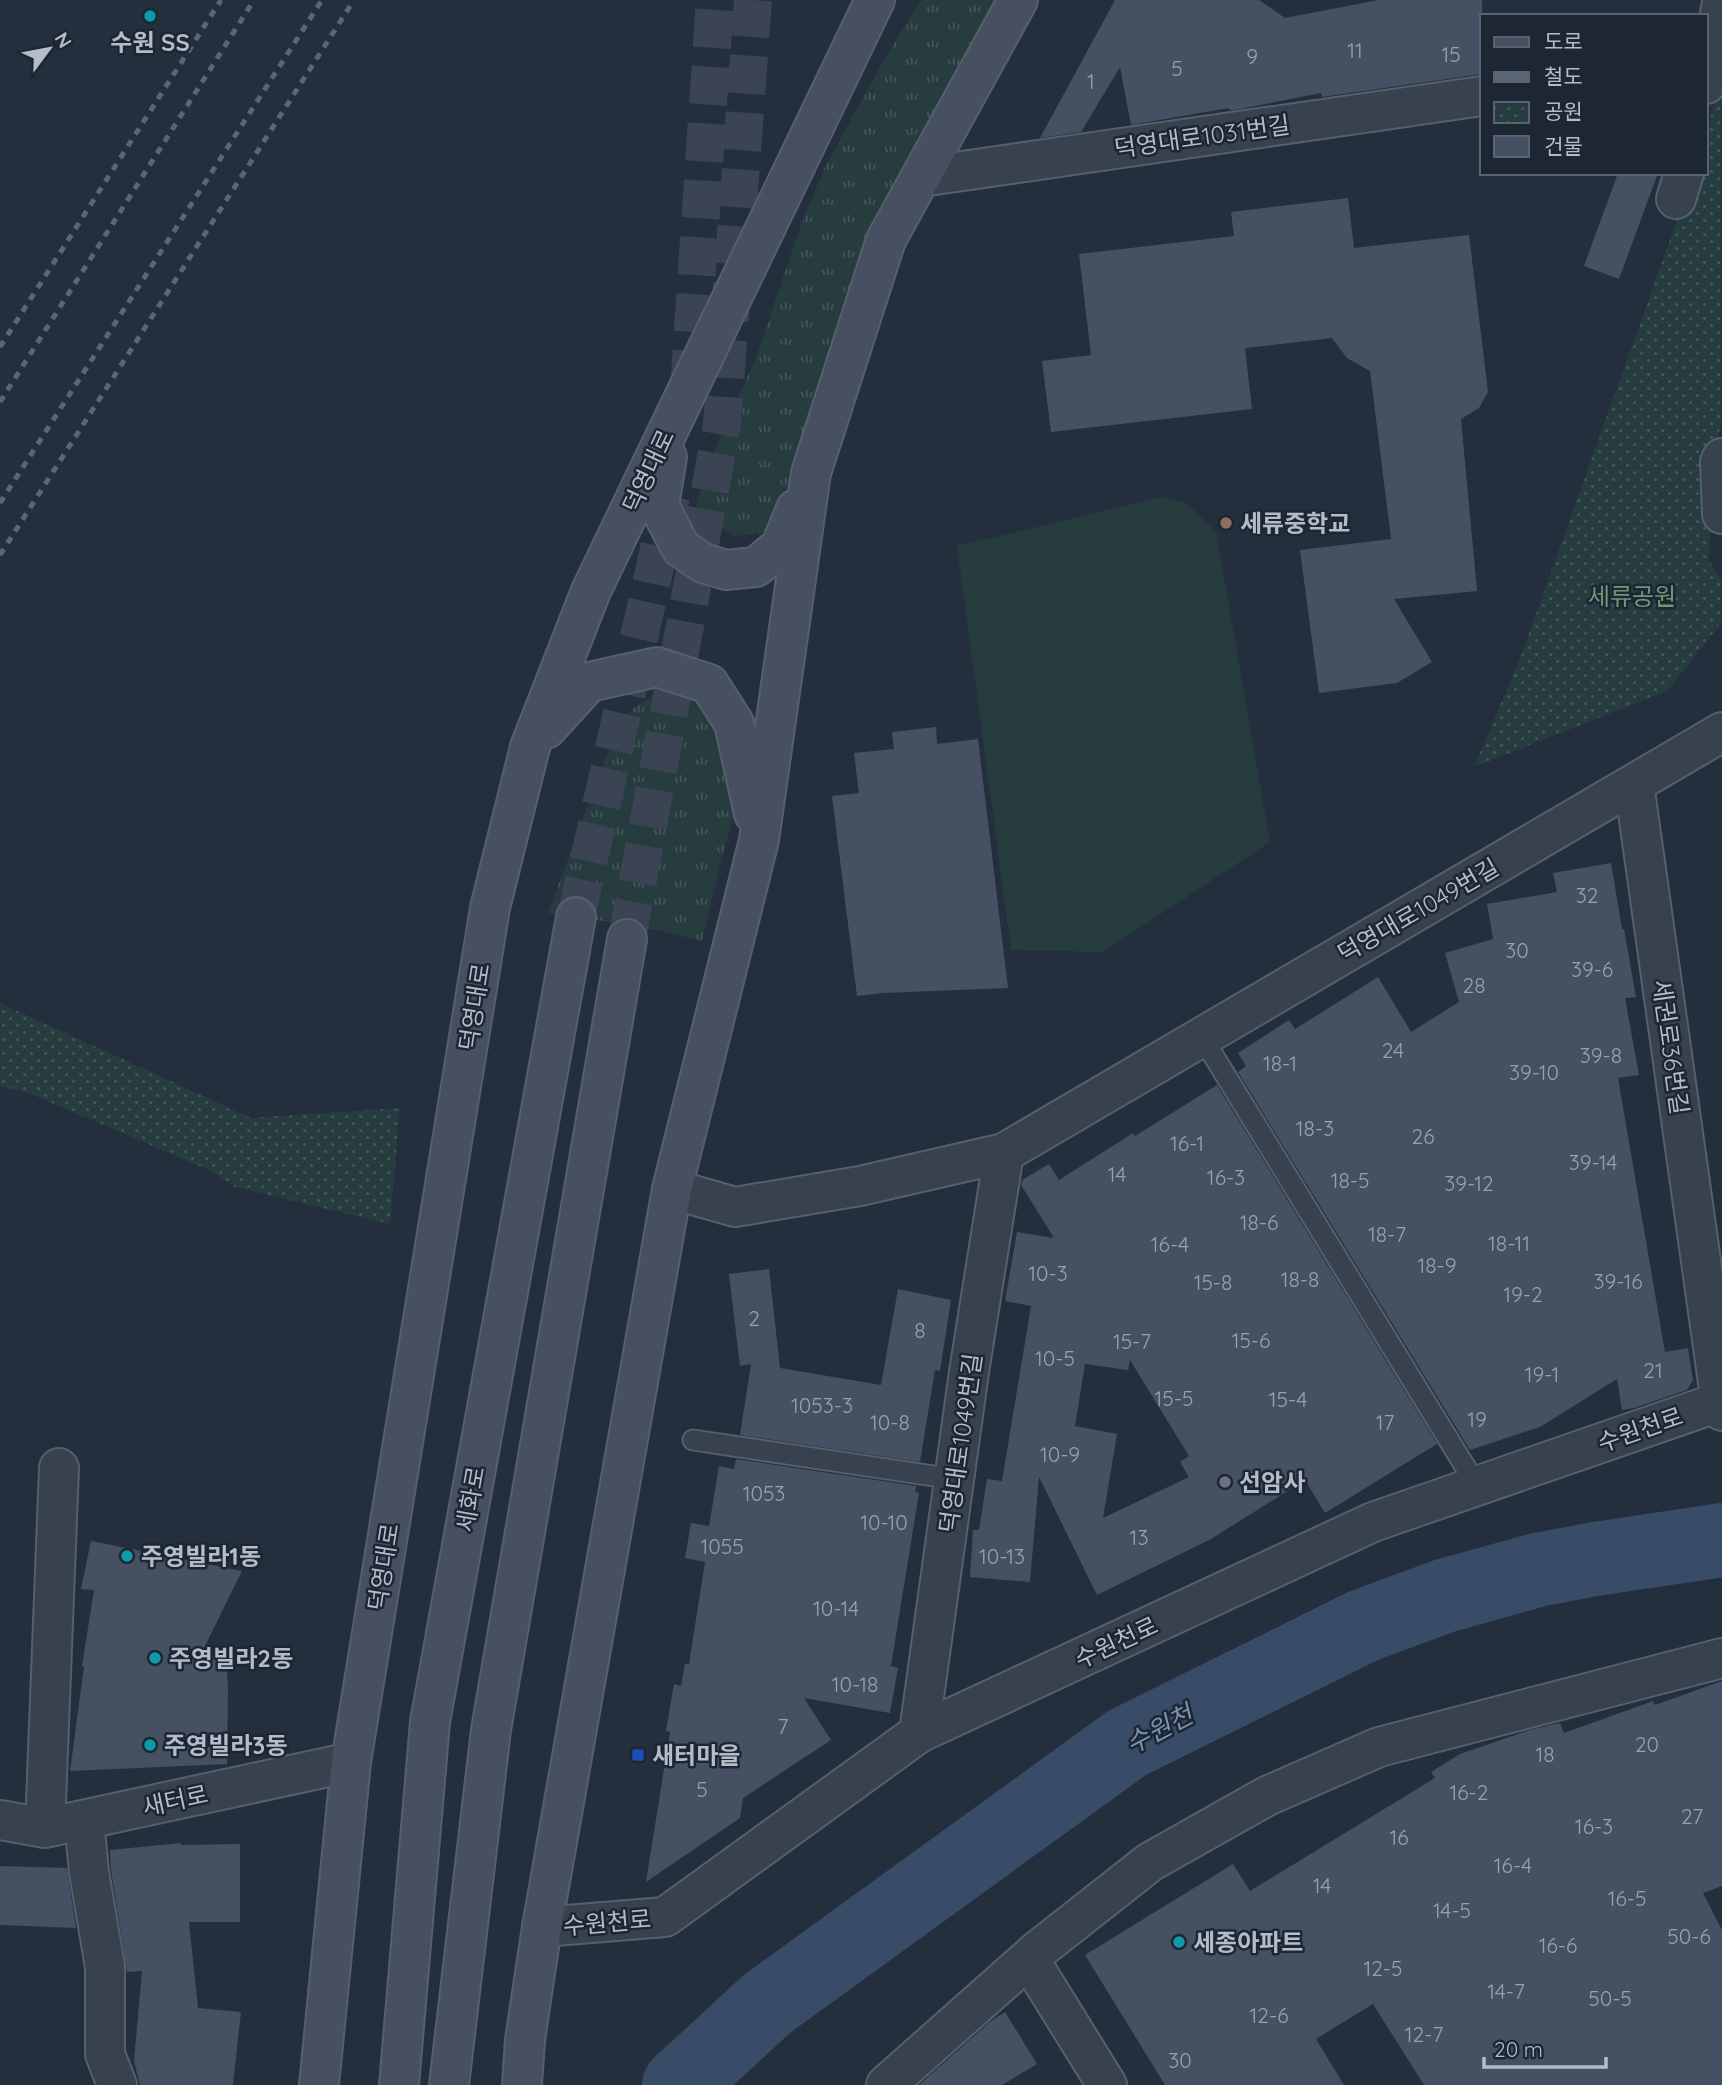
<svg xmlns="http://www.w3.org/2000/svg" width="1722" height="2085" font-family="Quicksand,'Noto Sans KR',sans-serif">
  <defs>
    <pattern id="grass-tufts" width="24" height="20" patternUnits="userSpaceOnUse" patternTransform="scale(1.75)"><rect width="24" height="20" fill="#263c3f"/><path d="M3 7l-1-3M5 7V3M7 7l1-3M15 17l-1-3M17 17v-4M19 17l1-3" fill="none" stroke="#435659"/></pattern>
    <pattern id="park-dots" width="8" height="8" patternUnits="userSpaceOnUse" patternTransform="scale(1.75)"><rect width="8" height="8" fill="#263c3f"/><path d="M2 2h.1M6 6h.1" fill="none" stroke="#435659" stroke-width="1.8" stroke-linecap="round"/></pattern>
  </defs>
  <rect width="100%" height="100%" fill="#242f3e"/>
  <path fill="url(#grass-tufts)" d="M921 0H996L862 262 832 342 784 518 762 533 733 536 696 506 708 464 756 358 798 233 824 169 885 58Z
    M681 692 699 701 718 723 740 792 721 861 702 941 643 927 548 913 606 757 631 710 654 695Z"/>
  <path fill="url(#park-dots)" d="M1722 66V419L1714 458 1709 561 1722 580V622L1667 691 1474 767 1521 656 1694 173H1706V139Z
    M0 1003 251 1118 400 1108 390 1224 235 1187 209 1170 26 1092 0 1086Z"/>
  <path fill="#263c3f" d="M1162 497 1186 503 1216 531 1270 842 1103 952 1011 950 957 546Z"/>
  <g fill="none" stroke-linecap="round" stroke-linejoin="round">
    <path stroke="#394c67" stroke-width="74" d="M679 2085 768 2003 1127 1743 1363 1626 1444 1596 1537 1570 1595 1559 1722 1540"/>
  </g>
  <path fill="#455162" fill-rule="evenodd" d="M1115 0H1259L1285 18 1379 0H1482V74L1322 97 1321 93 1235 110H1229V108L1131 125 1120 67 1081 132 1040 138Z
    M1618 173H1658L1619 279 1584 266Z
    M1348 198 1354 248 1469 235 1488 392 1479 408 1461 419 1477 591 1394 599 1432 662 1397 683 1319 693 1300 550 1391 539 1370 371 1347 358 1332 338 1245 348 1252 409 1051 432 1042 361 1091 355 1079 254 1234 236 1231 212Z
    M936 727 937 744 978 739 1008 988 883 993 857 996 832 796 859 793 854 753 894 749 892 732Z
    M1611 863 1622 929H1624L1636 997 1625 998 1639 1075 1618 1078 1665 1352 1688 1348 1693 1380 1687 1390 1634 1408 1622 1410 1617 1379 1540 1427 1470 1450 1238 1072 1246 1066 1238 1053 1289 1020 1295 1029 1378 977 1411 1032 1459 1002 1445 953 1493 939 1487 904 1557 892 1553 873Z
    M1217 1085 1437 1444 1325 1513 1305 1480 1211 1539 1097 1595 1039 1477 1030 1582 970 1577 973 1530H979L987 1479 1002 1481 1031 1306 1005 1301 1017 1232 1054 1238 1021 1185 1022 1180 1049 1164 1059 1180 1133 1133 1135 1136ZM1130 1360 1189 1456 1180 1462 1189 1477 1103 1518 1117 1434 1075 1426 1085 1364 1128 1370Z
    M769 1269 780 1368 881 1385 898 1289 951 1300 940 1371 935 1370 920 1462 740 1435 751 1364 740 1366 729 1274Z
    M736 1459 916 1486 915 1492 919 1493 891 1666 898 1668 890 1713 804 1698 831 1740 743 1798 740 1818 646 1882 670 1732 666 1731 674 1684 681 1686 685 1664H689L705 1562 685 1558 691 1523 709 1526 719 1466 734 1469Z
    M91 1541 242 1571 205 1646 226 1649 228 1691 227 1764 70 1771 84 1667 82 1666 94 1590 81 1589Z
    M1722 1681V1886L1703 1893 1722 1930V2085H1424L1373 2004 1316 2039 1344 2085H1165L1085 1955 1233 1864 1250 1891 1435 1778 1431 1772 1460 1754 1530 1730 1560 1723 1564 1733 1653 1701 1655 1705Z
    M181 1843V1845L240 1844V1922H189L198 2008 241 2012 233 2085H140L134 2061 142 1971 127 1972 111 1870 110 1850Z
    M0 1866 67 1868 76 1928 0 1925Z
    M1005 2012 1037 2064 1002 2085H919L991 2021Z"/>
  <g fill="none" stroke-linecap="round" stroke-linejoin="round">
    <path stroke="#3a4453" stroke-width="38" stroke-dasharray="38 19" stroke-linecap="butt" d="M689 389 715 0
      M576 917 671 496
      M627 939 722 425 753 0"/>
    <g stroke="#565f6c" stroke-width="23">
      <path id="service" d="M1202 1037 1477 1486
        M693 1440 954 1479"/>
    </g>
    <g stroke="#565f6c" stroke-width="42">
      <path id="minor" d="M1706 84 1722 3
        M921 177 1482 96
        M1676 199 1684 173
        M1722 458 1720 462 1722 514
        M1634 784 1722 1411
        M672 1189 735 1207 860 1186 1004 1153 1722 732
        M919 1733 969 1372 1004 1153
        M0 1820 45 1828 351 1762
        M84 1820 89 1872 105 1967V2054L117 2085
        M45 1828 59 1468
        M542 1927 665 1917 919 1733 1373 1522 1722 1401
        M1029 1959 1107 2085
        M886 2085 1037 1951 1150 1862 1267 1796 1379 1747 1722 1658"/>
    </g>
    <g stroke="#565f6c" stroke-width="42">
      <path id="secondary" d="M667 457 659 506 681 548 703 563 726 570 756 567 781 546 796 509
        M546 729 589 682 657 667 709 684 734 723 754 814
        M319 2085 351 1762 490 908 530 747 591 591 875 0
        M399 2085 430 1722 576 917
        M449 2085 491 1730 627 939
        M522 2085 525 2040 542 1927 672 1189 759 840 811 473 886 240 1018 0"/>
    </g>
    <use href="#service" stroke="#38414e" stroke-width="19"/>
    <use href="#minor" stroke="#38414e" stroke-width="38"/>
    <use href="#secondary" stroke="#465061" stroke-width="38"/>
    <path stroke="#5a6575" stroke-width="5" stroke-dasharray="7 7" stroke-linecap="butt" d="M0 347 221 0
      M0 402 254 0
      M0 503 322 0
      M0 555 354 0"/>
  </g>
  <g fill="#0f9aa8" stroke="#1d2633" stroke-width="2.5">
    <circle cx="150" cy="16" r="7"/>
    <circle cx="127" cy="1556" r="7"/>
    <circle cx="155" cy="1658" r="7"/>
    <circle cx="150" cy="1745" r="7"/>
    <circle cx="1179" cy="1942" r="7"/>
  </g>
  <circle fill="#8d6e63" stroke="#1d2633" stroke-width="2.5" cx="1226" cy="523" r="7"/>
  <circle fill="#6b7280" stroke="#1d2633" stroke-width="2.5" cx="1225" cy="1482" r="7"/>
  <rect fill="#1a4fb4" stroke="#1d2633" stroke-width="2.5" x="631" y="1748" width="14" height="14" rx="3.5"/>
  <g text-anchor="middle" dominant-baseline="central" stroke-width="5" stroke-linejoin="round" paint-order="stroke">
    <g font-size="21" fill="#98a1af">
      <text x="1355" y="50">11</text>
      <text x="1451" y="54">15</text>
      <text x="1252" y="56">9</text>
      <text x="1177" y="68">5</text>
      <text x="1091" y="81">1</text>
      <text x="1587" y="895">32</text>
      <text x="1517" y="950">30</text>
      <text x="1592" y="969">39-6</text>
      <text x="1474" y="985">28</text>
      <text x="1393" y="1050">24</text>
      <text x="1601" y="1055">39-8</text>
      <text x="1280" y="1063">18-1</text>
      <text x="1534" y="1072">39-10</text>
      <text x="1315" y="1128">18-3</text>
      <text x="1423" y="1136">26</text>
      <text x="1187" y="1143">16-1</text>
      <text x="1593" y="1162">39-14</text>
      <text x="1117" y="1174">14</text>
      <text x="1226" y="1177">16-3</text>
      <text x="1350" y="1180">18-5</text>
      <text x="1469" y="1183">39-12</text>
      <text x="1259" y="1222">18-6</text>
      <text x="1387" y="1234">18-7</text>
      <text x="1509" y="1243">18-11</text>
      <text x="1170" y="1244">16-4</text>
      <text x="1437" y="1265">18-9</text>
      <text x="1048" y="1273">10-3</text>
      <text x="1300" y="1279">18-8</text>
      <text x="1618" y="1281">39-16</text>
      <text x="1213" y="1282">15-8</text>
      <text x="1523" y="1294">19-2</text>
      <text x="754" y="1318">2</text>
      <text x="920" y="1330">8</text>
      <text x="1251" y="1340">15-6</text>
      <text x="1132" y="1341">15-7</text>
      <text x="1055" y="1358">10-5</text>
      <text x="1653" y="1370">21</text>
      <text x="1542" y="1374">19-1</text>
      <text x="1174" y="1398">15-5</text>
      <text x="1288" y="1399">15-4</text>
      <text x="822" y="1405">1053-3</text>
      <text x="1477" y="1419">19</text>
      <text x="890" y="1422">10-8</text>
      <text x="1385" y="1422">17</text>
      <text x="1060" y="1454">10-9</text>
      <text x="764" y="1493">1053</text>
      <text x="884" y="1522">10-10</text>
      <text x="1139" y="1537">13</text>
      <text x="722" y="1546">1055</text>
      <text x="1002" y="1556">10-13</text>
      <text x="836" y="1608">10-14</text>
      <text x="855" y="1684">10-18</text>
      <text x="783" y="1726">7</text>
      <text x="1647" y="1744">20</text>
      <text x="1545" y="1754">18</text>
      <text x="702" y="1789">5</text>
      <text x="1469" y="1792">16-2</text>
      <text x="1692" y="1816">27</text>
      <text x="1594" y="1826">16-3</text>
      <text x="1399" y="1837">16</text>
      <text x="1513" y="1865">16-4</text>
      <text x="1322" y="1885">14</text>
      <text x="1627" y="1898">16-5</text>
      <text x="1452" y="1910">14-5</text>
      <text x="1689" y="1936">50-6</text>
      <text x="1558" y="1945">16-6</text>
      <text x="1383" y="1968">12-5</text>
      <text x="1506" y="1991">14-7</text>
      <text x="1610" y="1998">50-5</text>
      <text x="1269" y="2015">12-6</text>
      <text x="1424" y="2034">12-7</text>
      <text x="1180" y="2060">30</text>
    </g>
    <g font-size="24" font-weight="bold" fill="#b4bcc9" stroke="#1d2633" text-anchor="start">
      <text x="150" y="42" text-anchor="middle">수원 SS</text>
      <text x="1240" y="523">세류중학교</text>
      <text x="1239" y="1482">선암사</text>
      <text x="141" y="1556">주영빌라1동</text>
      <text x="169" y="1658">주영빌라2동</text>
      <text x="164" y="1745">주영빌라3동</text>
      <text x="652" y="1755">새터마을</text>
      <text x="1193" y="1942">세종아파트</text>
    </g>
    <g font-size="24" fill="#b4bcc9" stroke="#1d2633">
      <text transform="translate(1202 136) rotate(-8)">덕영대로1031번길</text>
      <text transform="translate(648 471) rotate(-65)">덕영대로</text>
      <text transform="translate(1418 910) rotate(-30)">덕영대로1049번길</text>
      <text transform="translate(474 1007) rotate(-81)">덕영대로</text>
      <text transform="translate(1671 1047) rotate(82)">세권로36번길</text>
      <text transform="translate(1640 1429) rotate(-19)">수원천로</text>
      <text transform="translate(960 1443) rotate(-82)">덕영대로1049번길</text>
      <text transform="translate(470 1499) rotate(-80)">세화로</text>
      <text transform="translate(383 1567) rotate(-81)">덕영대로</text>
      <text transform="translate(1116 1642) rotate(-25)">수원천로</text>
      <text transform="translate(175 1800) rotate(-12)">새터로</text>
      <text transform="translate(607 1922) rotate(-5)">수원천로</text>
    </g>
    <g font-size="24" fill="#6b9a76" stroke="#1d2633">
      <text x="1632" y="596">세류공원</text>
    </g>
    <g font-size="26" font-style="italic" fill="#7c92b1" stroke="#1d2633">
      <text transform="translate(1159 1729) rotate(-28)">수원천</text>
    </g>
  </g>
  <rect x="1480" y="14" width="228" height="161" fill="#1d2633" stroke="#59626f" stroke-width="2"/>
  <rect x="1494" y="37" width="35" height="10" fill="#465061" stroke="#59626f" stroke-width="2"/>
  <text x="1544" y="49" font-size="21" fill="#b4bcc9">도로</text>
  <rect x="1494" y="72" width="35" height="10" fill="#5a6575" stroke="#59626f" stroke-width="2"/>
  <text x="1544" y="84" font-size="21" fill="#b4bcc9">철도</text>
  <rect x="1494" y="102" width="35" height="21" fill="url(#park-dots)" stroke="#59626f" stroke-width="2"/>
  <text x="1544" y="119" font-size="21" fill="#b4bcc9">공원</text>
  <rect x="1494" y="136" width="35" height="21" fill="#455162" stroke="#59626f" stroke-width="2"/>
  <text x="1544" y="154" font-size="21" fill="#b4bcc9">건물</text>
  <g transform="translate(49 49) rotate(58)" stroke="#1d2633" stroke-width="5" paint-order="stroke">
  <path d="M0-5L12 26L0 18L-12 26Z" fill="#b4bcc9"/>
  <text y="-10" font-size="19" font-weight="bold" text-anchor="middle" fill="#b4bcc9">N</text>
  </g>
  <path d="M1484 2057v10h122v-10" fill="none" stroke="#b4bcc9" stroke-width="3.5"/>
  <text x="1494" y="2057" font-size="21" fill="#b4bcc9" stroke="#1d2633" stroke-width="5" paint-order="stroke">20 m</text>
</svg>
